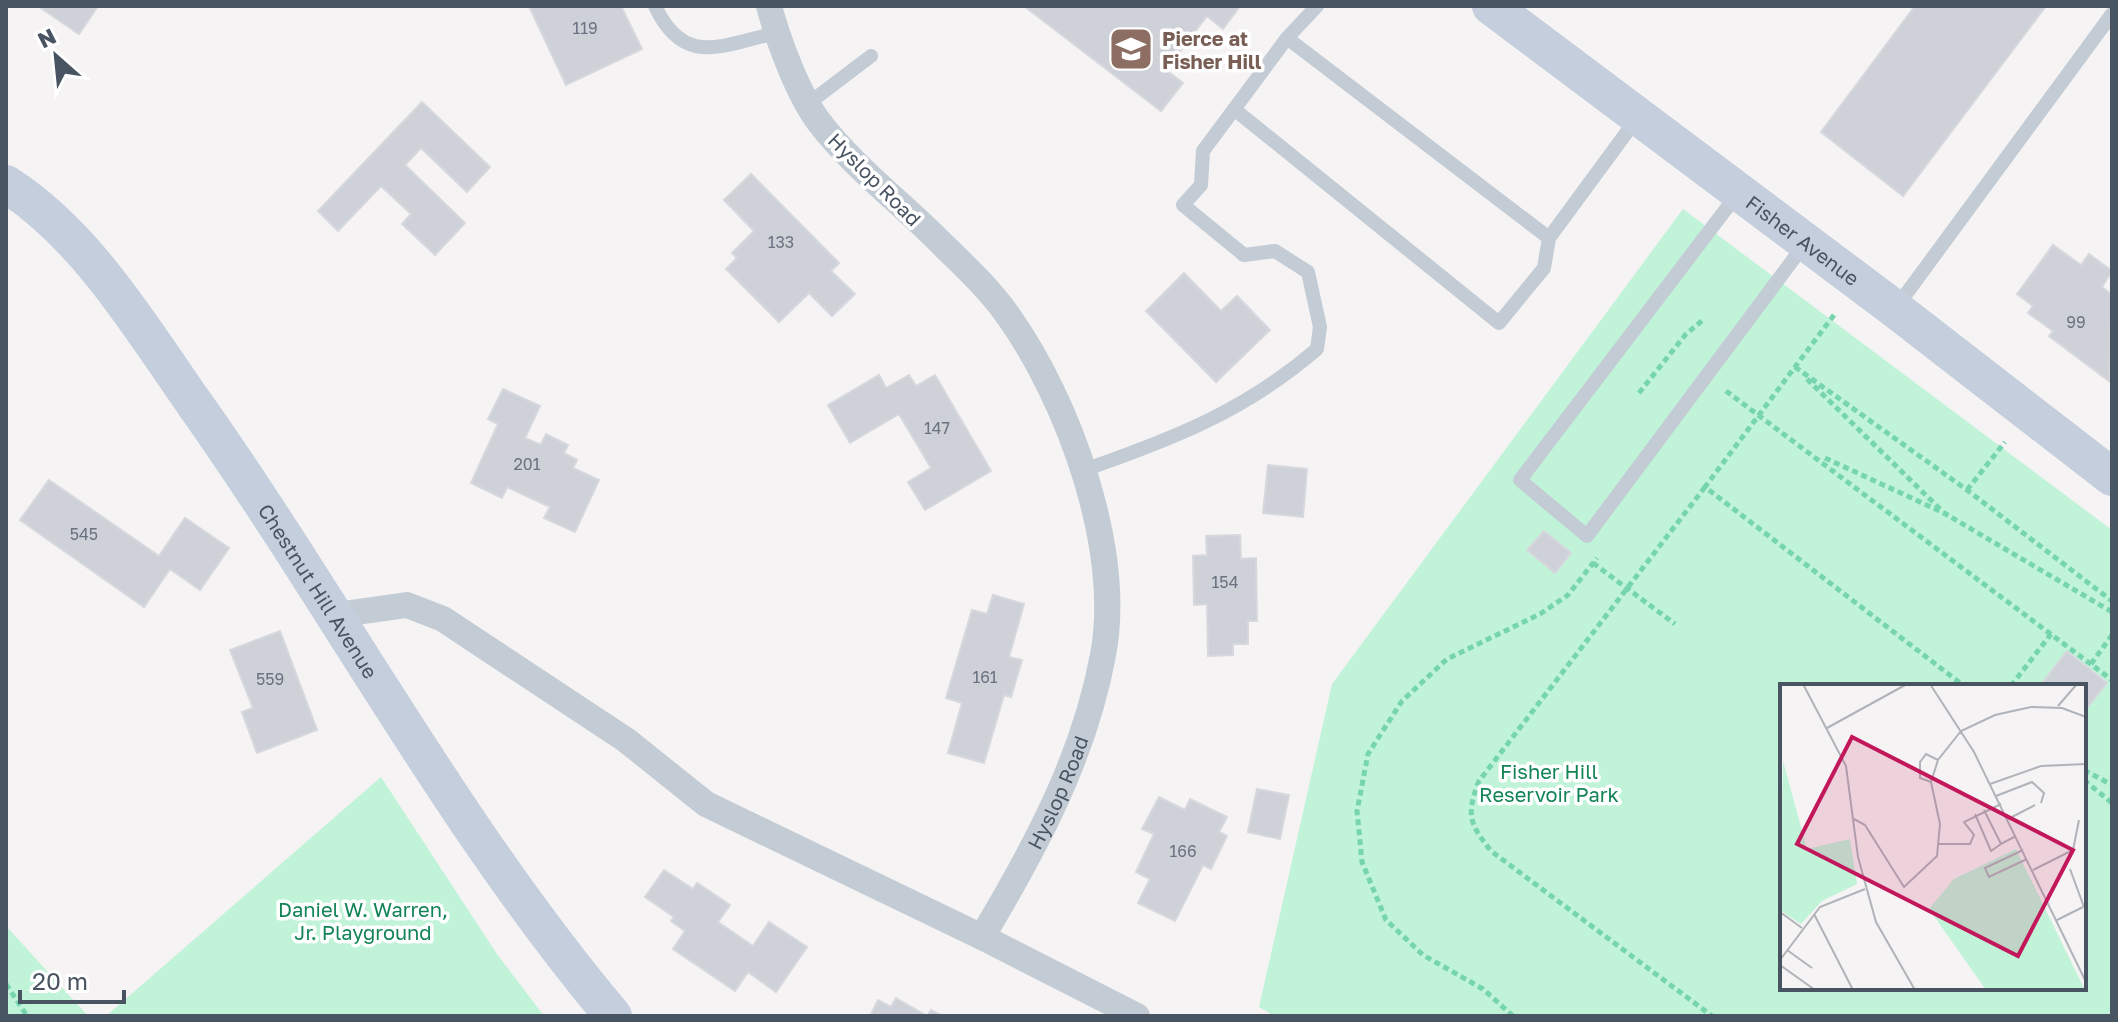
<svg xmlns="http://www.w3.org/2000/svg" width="2118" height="1022" font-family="'Golos Text',sans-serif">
  <rect width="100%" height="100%" fill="#f5f3f3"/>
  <path fill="#c1f3d9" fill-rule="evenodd" d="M1683 209 2112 530V1016H1274L1259 1007 1332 684ZM1782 686H2084V988H1782Z
    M381 777 497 954 544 1016H106Z
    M6 926 88 1016H6Z"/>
  <path fill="#cfd1d8" stroke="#d6d8de" stroke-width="2" d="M38 6H98L79 34Z
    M529 6H621L642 49 566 85Z
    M1024 6H1240L1223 29 1207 16 1166 70 1183 83 1161 111Z
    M1915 6H2046L1903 196 1821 132Z
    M422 102 490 167 467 192 421 148 405 165 465 223 435 255 402 224 411 214 381 186 338 231 318 211Z
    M751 174 839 263 831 271 855 294 832 316 809 293 779 322 726 269 737 258 732 253 754 231 724 200Z
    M2053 245 2081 265 2089 254 2112 271 2102 287 2112 295 2109 381 2049 336 2053 331 2028 313 2033 306 2017 294Z
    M1184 273 1221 311 1237 296 1270 330 1216 382 1146 311Z
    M879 375 886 388 909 375 916 386 935 375 991 471 925 510 908 482 931 468 899 414 850 443 828 405Z
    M503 389 540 406 525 438 541 445 546 434 568 445 564 453 577 460 573 468 599 480 575 532 544 518 550 507 507 487 502 498 471 483 498 424 488 419Z
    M1268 465 1307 469 1303 517 1263 513Z
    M49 480 159 556 185 518 229 548 200 590 170 569 144 607 20 520Z
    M1544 531 1571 553 1555 573 1527 550Z
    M1240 535 1241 559 1256 558 1257 621H1248V644H1233V655L1208 656 1207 604 1194 605 1193 556 1207 555 1206 536Z
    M993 595 1024 604 1009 657 1022 660 1011 697 1004 695 984 763 948 753 962 703 946 698 972 610 987 614Z
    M280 631 317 730 257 753 242 712 253 708 230 650Z
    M2067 651 2107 683 2084 712V686H2040Z
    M1257 789 1289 795 1280 839 1248 832Z
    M1159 797 1185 810 1190 799 1227 817 1219 832 1227 836 1211 869 1203 865 1175 921 1138 903 1150 879 1136 872 1154 834 1142 829Z
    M664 870 693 889 697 883 730 905 718 922 753 946 769 922 807 947 776 992 748 972 735 991 673 949 685 931 671 921 674 917 645 897Z
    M896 998 927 1016 931 1010 942 1016H870L878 1000 891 1007Z"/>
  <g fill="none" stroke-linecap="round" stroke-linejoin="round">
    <path stroke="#76d4ae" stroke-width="5" stroke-dasharray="6 4" stroke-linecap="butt" d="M1834 315 1705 487 1964 686
      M1795 367 1967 490 2112 601
      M1807 379 1940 509
      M1726 391 2112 680
      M1639 393 1686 334 1703 320
      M1825 458 1944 513 2112 612
      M1705 487 1479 781C1466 815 1469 823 1491 851L1712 1016
      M1967 490 2005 442
      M1593 563 1675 624
      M2091 664 2112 635
      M2011 686 2051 634
      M2084 770 2112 785
      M2084 780 2112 803
      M6 984 27 1016
      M1513 1016 1483 989 1423 955 1386 920 1362 862 1357 811 1368 754 1402 701 1447 659 1540 614 1568 595 1597 558"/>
    <path stroke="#c3cbd4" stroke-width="14" d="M655 6C684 68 722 45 776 33
      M1287 38 1549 238 1638 117
      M809 103 871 56
      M1234 109 1499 323 1544 268 1549 238
      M1739 192 1520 480 1587 536 1804 245
      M1895 309 2112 14
      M1081 471C1170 440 1244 412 1317 349L1320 327 1308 272 1275 251 1244 255 1183 205 1201 185 1203 151 1287 38 1317 6"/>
    <g stroke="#c3cbd4" stroke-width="26">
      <path id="s1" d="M336 615 407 605 443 619 626 740 706 804 982 937C1035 848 1084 758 1103 655 1123 550 1069 402 1009 317 992 292 966 267 944 246 903 204 855 169 819 122 798 94 778 40 769 6"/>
      <path d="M982 937 1137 1016"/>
    </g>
    <g stroke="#c5cedc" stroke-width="38">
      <path id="s2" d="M1491 6 1895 309 2112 477"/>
      <path id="s3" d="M6 184C86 235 140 326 194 403 337 605 453 826 613 1016"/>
    </g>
  </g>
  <defs>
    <g id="school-square" transform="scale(2.3)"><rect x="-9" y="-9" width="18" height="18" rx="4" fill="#8d6e63" stroke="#fff"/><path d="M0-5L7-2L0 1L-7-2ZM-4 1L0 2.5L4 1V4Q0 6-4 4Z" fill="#fff"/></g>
  </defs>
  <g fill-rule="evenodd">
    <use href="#school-square" x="1131" y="49"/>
  </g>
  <g text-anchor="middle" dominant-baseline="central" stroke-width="7" stroke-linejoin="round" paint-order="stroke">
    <g font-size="16" fill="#6a7380">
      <text x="585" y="28">119</text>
      <text x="781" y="242">133</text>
      <text x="2076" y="322">99</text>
      <text x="937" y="428">147</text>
      <text x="527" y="464">201</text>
      <text x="84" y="534">545</text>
      <text x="1225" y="582">154</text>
      <text x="985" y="677">161</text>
      <text x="270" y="679">559</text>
      <text x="1183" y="851">166</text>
    </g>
    <g font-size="20" font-weight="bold" fill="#785e54" stroke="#fff" text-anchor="start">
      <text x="1162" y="38">Pierce at<tspan x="1162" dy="23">Fisher Hill</tspan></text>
    </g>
    <g font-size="20" fill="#495462" stroke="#fff">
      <text transform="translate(875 179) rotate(45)">Hyslop Road</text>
      <text stroke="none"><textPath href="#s2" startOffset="390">Fisher Avenue</textPath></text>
      <text stroke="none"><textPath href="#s3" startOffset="516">Chestnut Hill Avenue</textPath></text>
      <text stroke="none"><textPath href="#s1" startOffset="902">Hyslop Road</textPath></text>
    </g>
    <g font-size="20" fill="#128456" stroke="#fff">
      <text x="1549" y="771">Fisher Hill<tspan x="1549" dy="23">Reservoir Park</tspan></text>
      <text x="363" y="909">Daniel W. Warren,<tspan x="363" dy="23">Jr. Playground</tspan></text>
    </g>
  </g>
  <g transform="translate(1780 684)">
    <rect width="306" height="306" fill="#f5f3f3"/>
    <path d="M3 77 27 165 70 155 77 200 42 217 21 240 0 226ZM236 165 305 306H206L149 225 174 195Z" fill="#c1f3d9"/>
    <path fill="none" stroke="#b0b3b9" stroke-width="2" d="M23 0 66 82 78 173 96 238 135 306M150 0 194 68 306 298M278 22 297 0M47 44 127 0M151 98 140 94V78L146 70 158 76M210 100 261 82 306 80M216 112 252 98 264 109 261 119M204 126 221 160 236 152M195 130 211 167 221 160M74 135 85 141 124 203 157 172 160 140 151 98 158 76 181 47 215 31 251 23 282 24 306 33M228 135 255 121M159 160H190L194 151 184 138 221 120M243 166 205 184 209 193 247 175M290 185 304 223M253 186 293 166 299 136M0 228 22 244M34 230 73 306M277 236 303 223M7 266 32 284M0 276 40 223 85 205M0 281 35 306"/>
    <path fill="#c2185b" fill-opacity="0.15" stroke="#c2185b" stroke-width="4" d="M72 53 293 166 238 272 17 160Z"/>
    <rect width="306" height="306" fill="none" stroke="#495462" stroke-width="4"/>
  </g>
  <rect width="2118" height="1022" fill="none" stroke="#495462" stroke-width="16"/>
  <g transform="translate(56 56) rotate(333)" stroke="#ffffff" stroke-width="6" paint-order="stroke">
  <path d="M0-6L14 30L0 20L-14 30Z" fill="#495462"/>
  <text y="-12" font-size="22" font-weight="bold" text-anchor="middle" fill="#495462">N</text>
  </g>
  <path d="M20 990v12h104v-12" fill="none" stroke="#495462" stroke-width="4"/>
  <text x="32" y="990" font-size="24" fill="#495462" stroke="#ffffff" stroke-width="6" paint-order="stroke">20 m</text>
</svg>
